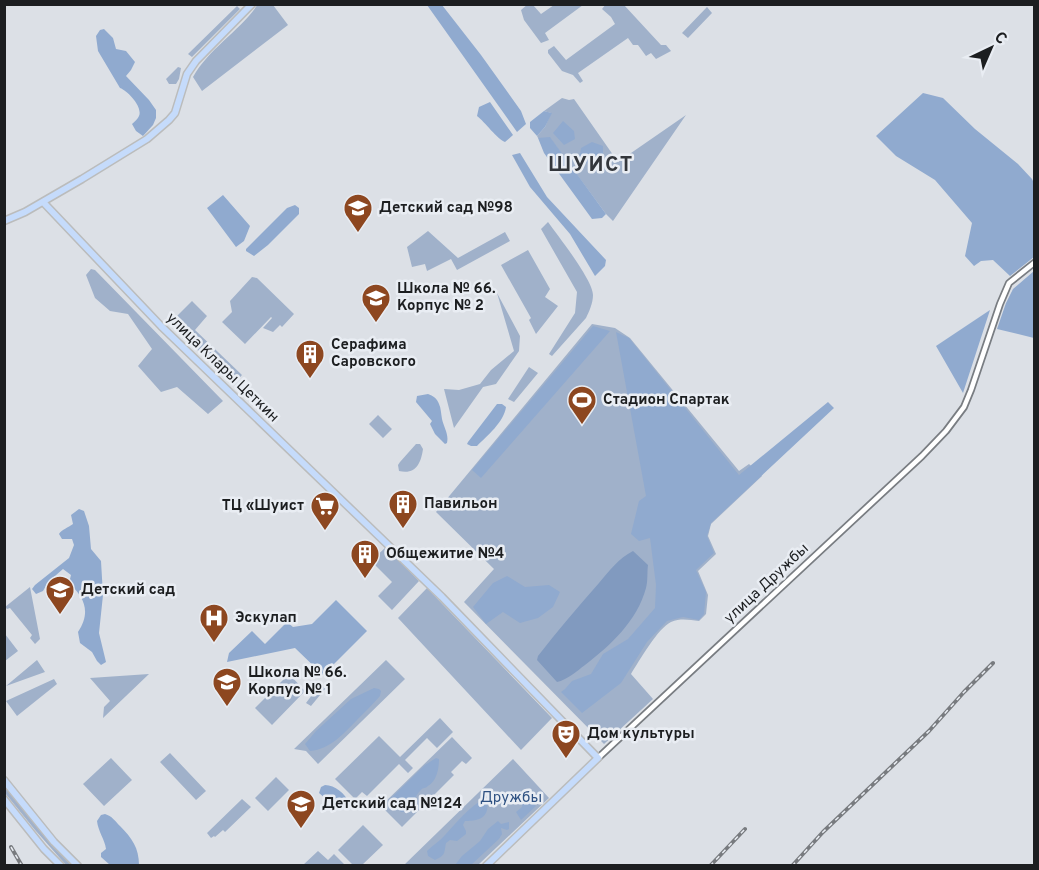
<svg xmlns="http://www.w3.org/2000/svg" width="1039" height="870" font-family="Overpass,sans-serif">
  <rect width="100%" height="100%" fill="#dce0e6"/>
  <path fill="#a0b1ca" d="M258 4 273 5 288 25 202 91 193 77C209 48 240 31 258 4Z
    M528 4 533 5 541 14 554 5H583L545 33 549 40 541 43 524 20 521 10Z
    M606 4 624 5 661 45H666L671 51 656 59 651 53 646 56 638 45H633L628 38 578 73 583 81 580 83 573 75 562 71 548 53V50L554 46 566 60 615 24 611 17 602 9Z
    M237 6 240 9 192 57 188 54Z
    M707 7 712 13 688 38 682 33Z
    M178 67 181 68 179 79 176 84H169L166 79Z
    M562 98 569 100 574 99 618 162 686 115 613 221 606 214 550 138H538L537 136 545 127 551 113 544 111Z
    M548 222C558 236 593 280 593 295 593 303 589 312 586 318L552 356 549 354 575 313 577 292 541 229Z
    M428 231 458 258 505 232 510 241 457 270 451 259 427 271 425 264 412 267 407 247Z
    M528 250 550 289 545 297 558 306 536 334 529 320 531 318 501 265Z
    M91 269 95 270 223 401 208 414 177 387 161 392 138 366 152 349 128 314 110 311 95 298 86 275Z
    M252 277 257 278 294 314 282 327 280 325 273 332 263 328 272 318 271 317 245 344 222 322 232 312 230 301Z
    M497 293 520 336 519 351 496 384 483 387 454 428 444 389 459 390 480 384 491 370 514 351Z
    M192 301 207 316 195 330 242 375 233 385 170 323Z
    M592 324 615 328 630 338 739 471 749 464 762 476 711 524 708 536 716 554 698 571 708 595 706 614 699 621C689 620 681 618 671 622 658 628 639 661 631 674L653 699 604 744 464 602 494 569 436 512Z
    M529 367 538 373 514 402 508 399Z
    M378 415 392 429 383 438 369 424Z
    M416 444H420L423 449C421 463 416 475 399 471L398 465 400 462Z
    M386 547 419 581 392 610 378 596 392 582 371 561Z
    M30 587 40 639 35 644 30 638 32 635 10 608 7 609 5 607Z
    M427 588 552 718 521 750 398 618Z
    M5 634 18 651 5 661Z
    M37 660 45 672 6 686Z
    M386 660 405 679 318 764 306 751 294 749Z
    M149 674 103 718 104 707 110 701 90 678Z
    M289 674 305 691 272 725 255 708Z
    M54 679 57 684 17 716 6 701Z
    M323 685 325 689 311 706 306 703 312 695Z
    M440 718 453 732 437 748 427 738 405 760 413 768 408 773 399 764 367 796 362 792 355 799 335 779 379 736 400 757Z
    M452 737 472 758 466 764 462 761 451 772 454 775 402 827 381 806Z
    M170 753 206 791 196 800 160 762Z
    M111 758 132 780 104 806 83 784Z
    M513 759 549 798 478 865 403 866Z
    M276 777 289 790 268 811 255 798Z
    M4 785 38 828 71 865H66L35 830 5 793Z
    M242 799 251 807 225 832 223 830 215 837 214 836 211 838 207 833Z
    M363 825 383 845 362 865H353L338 850Z
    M318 851 328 860 334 854 345 865H303Z"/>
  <path fill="#90aacf" d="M427 5H442L481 55 521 111 526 124 517 132Z
    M104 29 113 38 116 49 126 51 135 62 131 70 126 76 149 100 156 110V118L153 125 143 136 136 131 132 124C135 121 138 119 139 116 143 107 128 91 120 88L98 51 96 36 100 30Z
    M923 93 943 98 975 129 1018 164 1032 179 1034 183V257L1010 276 993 260 981 261 974 266 965 256 972 223 935 180 896 156 876 136Z
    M490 102 513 135 505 142C497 139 485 122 477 116L479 107Z
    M544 111 552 113 545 127 537 136 530 128V122Z
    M563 121 574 131 575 139 564 145 553 133Z
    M550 137 606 214 602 218 592 219 544 153 538 138Z
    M592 142 603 146V155L597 164 585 163 578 166 581 148Z
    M520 153 547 197 606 260 605 266 595 276 570 234 530 187 512 155Z
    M223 195 250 226 244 241 236 247 207 208Z
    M295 205 299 208V214L268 245 254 256 246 251V249L287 208Z
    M1034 271V338L997 329 1006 303 1013 289Z
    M990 310 963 393 936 346Z
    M593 326 610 331 481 478 472 470Z
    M616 332 629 338 739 475 828 402 834 408 711 523 707 536 714 553 696 570 706 592 704 614 699 620 683 617 667 621 647 642 621 683 582 713 561 692 565 689 572 681 591 674 603 654 628 639 655 608 656 585 650 538 639 541 631 534 639 501 646 496Z
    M428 394C433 396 437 398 439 404 441 408 441 414 442 419 444 428 449 434 447 443L445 444 435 434 430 424 432 421 416 402 417 396Z
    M497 404H502L506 407C504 422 487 436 477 446H471L467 444 468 442Z
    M79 509 84 511 89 526 91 549 101 561 103 595 99 633 106 662 101 665 97 661 92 652 80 643 78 632C91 612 85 598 69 583L71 575 63 569 48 582 43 591 36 594 32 589 35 585 69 558 74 545 72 539H62L59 534C62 529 68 528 73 524L71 515Z
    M507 576 525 587 549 585 560 592 553 607 538 618 520 623 503 612 486 624 473 607 493 583Z
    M336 600 367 631 323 675 295 648 227 662 229 653 252 631 265 644 287 622 293 627 312 624Z
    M374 688 379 689 381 691 380 696C373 704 365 712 357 720 344 733 331 749 310 751L305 744 316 731 351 699Z
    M436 758 439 759C439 768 437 781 428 786 423 790 424 786 420 791 412 799 415 811 401 812L391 802V798L425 765Z
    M325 785C335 785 345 794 349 802L348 806 339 810 319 793 321 787Z
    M525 795 536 806 521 820 516 812 522 807V805L519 803V801Z
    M485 798 488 800C487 803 488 807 487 810 485 820 473 821 465 821L463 825 466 831V834L457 841 450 840 446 843C444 853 446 855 435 860L428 856 427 851C433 845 440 841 445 835 457 822 469 807 485 798Z
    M105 814C112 816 115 821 120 826 132 838 139 848 139 865H110L101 857V853L106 849C105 840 98 831 97 821L101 815Z
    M498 821 501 824 509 822V829L507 830 501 828 502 834 499 839 471 865H455L462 856 480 841 488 829Z"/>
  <path fill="#819abf" d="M633 551 648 565C647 572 648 581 646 588 637 621 611 645 585 665 577 671 567 680 557 682L537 660 538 656C557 631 578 607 599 583 609 571 619 558 633 551Z"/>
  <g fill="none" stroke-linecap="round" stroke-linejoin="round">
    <g stroke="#797d82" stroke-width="8">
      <path id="minor" d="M598 758 922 456 946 431 964 407 971 390 1000 304 1009 283 1034 263"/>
    </g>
    <g stroke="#bbbcbc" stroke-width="9">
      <path id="major" d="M43 202 161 326 442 597 598 758 486 866
        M4 221 25 212 82 179 147 139 169 120 175 113 187 74 196 61 252 4
        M4 780 54 842 78 866
        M4 799 44 849 61 866"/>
    </g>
    <use href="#minor" stroke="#fff" stroke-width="4.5"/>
    <use href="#major" stroke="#c5dbfb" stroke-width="6"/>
    <g stroke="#787b7f" stroke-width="4">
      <path id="rail" d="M11 847 22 866
        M710 866 745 829
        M792 866 823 832 929 731 964 692 993 663"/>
    </g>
    <use href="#rail" stroke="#e9edf3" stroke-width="1.5" stroke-dasharray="4.5" stroke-linecap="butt"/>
  </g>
  <defs>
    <g id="school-pin" transform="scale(1.5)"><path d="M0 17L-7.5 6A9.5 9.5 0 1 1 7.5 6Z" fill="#8d4720" stroke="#e9edf3"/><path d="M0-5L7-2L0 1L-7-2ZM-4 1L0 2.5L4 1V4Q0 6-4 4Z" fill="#fff"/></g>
    <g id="building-pin" transform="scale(1.5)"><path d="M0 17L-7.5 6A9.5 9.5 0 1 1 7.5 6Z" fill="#8d4720" stroke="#e9edf3"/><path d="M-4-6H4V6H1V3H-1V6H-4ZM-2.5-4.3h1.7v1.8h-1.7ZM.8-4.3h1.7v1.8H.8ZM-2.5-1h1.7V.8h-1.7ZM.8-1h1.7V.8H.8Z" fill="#fff"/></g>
    <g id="stadium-pin" transform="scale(1.5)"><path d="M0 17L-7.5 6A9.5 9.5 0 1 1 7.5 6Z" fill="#8d4720" stroke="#e9edf3"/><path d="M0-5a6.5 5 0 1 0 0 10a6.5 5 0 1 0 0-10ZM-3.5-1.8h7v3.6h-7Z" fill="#fff"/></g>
    <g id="supermarket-pin" transform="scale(1.5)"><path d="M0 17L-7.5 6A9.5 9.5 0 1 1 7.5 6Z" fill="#8d4720" stroke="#e9edf3"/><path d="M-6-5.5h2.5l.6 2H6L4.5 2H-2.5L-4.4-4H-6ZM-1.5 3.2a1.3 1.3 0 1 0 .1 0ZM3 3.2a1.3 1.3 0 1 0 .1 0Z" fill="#fff"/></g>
    <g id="hospital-pin" transform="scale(1.5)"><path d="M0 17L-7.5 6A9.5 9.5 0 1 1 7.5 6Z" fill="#8d4720" stroke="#e9edf3"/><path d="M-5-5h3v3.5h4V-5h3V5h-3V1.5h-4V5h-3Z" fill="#fff"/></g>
    <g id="theatre-pin" transform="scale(1.5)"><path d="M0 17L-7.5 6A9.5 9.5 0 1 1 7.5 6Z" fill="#8d4720" stroke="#e9edf3"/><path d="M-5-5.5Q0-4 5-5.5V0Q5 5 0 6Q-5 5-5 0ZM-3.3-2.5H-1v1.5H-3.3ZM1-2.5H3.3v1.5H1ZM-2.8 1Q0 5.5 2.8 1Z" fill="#fff"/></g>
  </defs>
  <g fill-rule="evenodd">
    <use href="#school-pin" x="358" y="208"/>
    <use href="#school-pin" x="376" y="298"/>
    <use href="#building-pin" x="310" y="354"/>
    <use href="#stadium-pin" x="582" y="400"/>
    <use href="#building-pin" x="403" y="504"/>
    <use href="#supermarket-pin" x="325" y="506"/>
    <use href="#building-pin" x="365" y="554"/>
    <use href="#school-pin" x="60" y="590"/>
    <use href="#hospital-pin" x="214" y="618"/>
    <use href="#school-pin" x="227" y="682"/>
    <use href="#theatre-pin" x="566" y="734"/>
    <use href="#school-pin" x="301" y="804"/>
  </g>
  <g text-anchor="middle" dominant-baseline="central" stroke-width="5" stroke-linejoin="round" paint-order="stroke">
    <g font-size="15" font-weight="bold" fill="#1c1e20" stroke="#e9edf3" text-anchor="start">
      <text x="379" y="208">Детский сад №98</text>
      <text x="397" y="289">Школа № 66.<tspan x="397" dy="17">Корпус № 2</tspan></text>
      <text x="331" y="345">Серафима<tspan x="331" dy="17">Саровского</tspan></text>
      <text x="603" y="400">Стадион Спартак</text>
      <text x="424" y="504">Павильон</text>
      <text x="304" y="506" text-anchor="end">ТЦ «Шуист</text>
      <text x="386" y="554">Общежитие №4</text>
      <text x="81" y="590">Детский сад</text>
      <text x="235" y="618">Эскулап</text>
      <text x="248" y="673">Школа № 66.<tspan x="248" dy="17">Корпус № 1</tspan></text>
      <text x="587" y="734">Дом культуры</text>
      <text x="322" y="804">Детский сад №124</text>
    </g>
    <g font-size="15" fill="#1c1e20" stroke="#e9edf3">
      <text transform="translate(222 368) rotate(44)">улица Клары Цеткин</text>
      <text transform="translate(767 584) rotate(-43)">улица Дружбы</text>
    </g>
    <g font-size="15" fill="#2e5182" stroke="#e9edf3">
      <text x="511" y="798">Дружбы</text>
    </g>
    <g font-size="21" font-weight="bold" letter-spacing="1.5" fill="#33363b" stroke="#e9edf3">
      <text x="591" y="165">ШУИСТ</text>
    </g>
  </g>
  <rect width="1039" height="870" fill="none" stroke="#1c1e20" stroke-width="12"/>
  <g transform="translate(991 48) rotate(44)" stroke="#e9edf3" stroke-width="4.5" paint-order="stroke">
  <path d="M0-4.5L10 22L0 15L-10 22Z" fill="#1c1e20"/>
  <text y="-9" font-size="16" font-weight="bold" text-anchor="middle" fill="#1c1e20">С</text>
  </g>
</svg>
